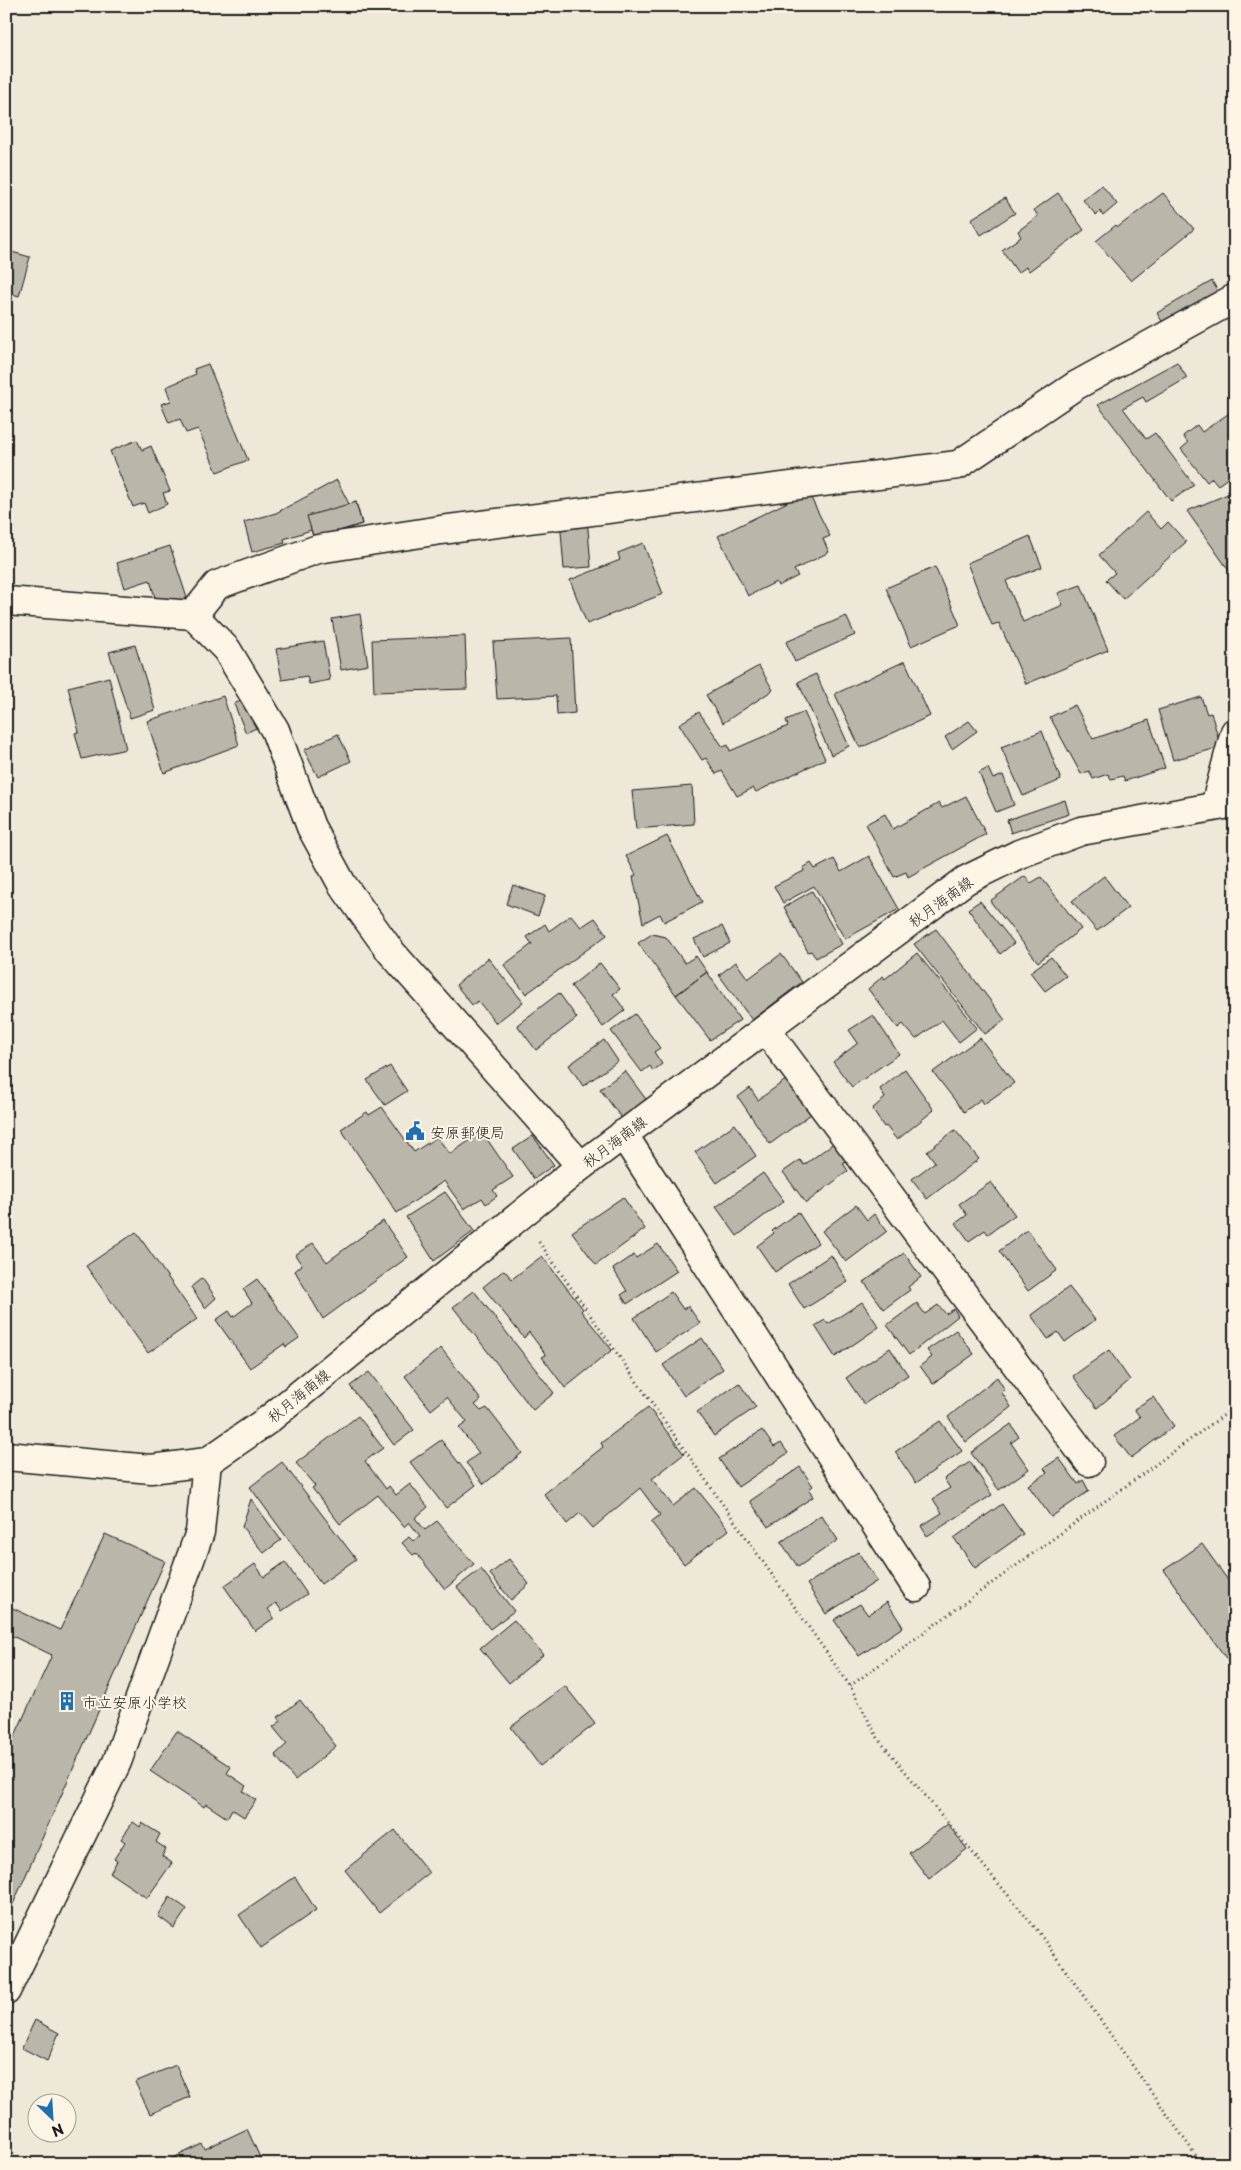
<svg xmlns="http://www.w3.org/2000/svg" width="1241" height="2170" font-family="'Playpen Sans','Klee One',sans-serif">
  <rect width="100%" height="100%" fill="#eee8d9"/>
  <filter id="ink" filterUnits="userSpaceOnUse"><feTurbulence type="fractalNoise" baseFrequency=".02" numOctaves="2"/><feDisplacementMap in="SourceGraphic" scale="10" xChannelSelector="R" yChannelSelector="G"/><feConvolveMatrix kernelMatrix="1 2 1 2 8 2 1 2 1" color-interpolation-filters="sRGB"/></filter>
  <g filter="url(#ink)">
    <path fill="#bab6aa" stroke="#1c1c1c" d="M1102 185 1117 204 1103 216 1100 211 1096 215 1083 200Z
      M1058 193 1084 230 1029 271 1026 267 1018 273 1002 250 1021 237 1018 231 1038 216 1034 210Z
      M1163 193 1194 229 1131 281 1096 241 1116 225 1118 227Z
      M1005 198 1015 213 981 235 971 219Z
      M8 251 30 257 19 296 6 292V258Z
      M1212 281 1225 303 1171 336 1157 313Z
      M1177 362 1187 378 1146 402 1143 397 1123 408 1146 439 1155 433 1194 485 1171 501 1098 405Z
      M208 364 248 460 217 472 198 429 186 433 180 419 169 423 161 404 171 401 166 387 196 374 194 369Z
      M1235 409V473L1218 485 1212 478 1207 482 1181 449 1188 443 1183 436 1197 425 1202 432Z
      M137 440 142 450 151 446 170 491 163 493 167 504 148 513 144 503 133 507 110 451Z
      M337 480 349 504 356 502 362 524 314 539 311 530 284 539 285 543 252 552 244 522 276 513Z
      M1235 491V526L1232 527 1235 530V579L1187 511Z
      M808 492 830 536 823 539 829 552 794 570 798 576 778 586 776 582 748 596 718 536Z
      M356 502 362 524 314 539 307 516Z
      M1146 512 1161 529 1168 522 1186 542 1123 599 1106 580 1115 573 1099 555Z
      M587 517 591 567 564 569 560 519Z
      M1030 536 1042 567 1006 581 1023 622 1063 605 1058 593 1081 585 1108 650 1026 684 999 623 992 625 967 563Z
      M643 543 663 594 587 624 570 580 620 560 618 553Z
      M170 546 187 598 158 608 150 580 125 588 117 563Z
      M935 567 960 625 911 646 886 588Z
      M360 614 368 665 341 670 332 619Z
      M846 616 855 635 795 662 786 642Z
      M465 636 467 689 374 692 372 640Z
      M571 638 575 713 557 715 556 696 497 699 493 642Z
      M323 641 330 680 309 684 307 676 282 680 276 649Z
      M135 645 155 710 130 718 109 652Z
      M905 661 930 716 860 748 835 694Z
      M759 666 773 690 723 723 706 695Z
      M816 674 849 746 831 755 798 682Z
      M109 677 126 749 82 759 75 733 79 732 68 687Z
      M253 695 266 723 246 733 234 704Z
      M223 696 239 745 164 773 147 721Z
      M1201 697 1207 714 1211 713 1221 747 1173 760 1158 710Z
      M1075 705 1093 739 1149 720 1165 768 1125 781 1123 776 1111 779 1108 774 1093 779 1089 771 1081 774 1050 717Z
      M699 712 723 747 728 745 730 751 788 726 786 720 804 712 825 759 756 792 753 788 737 796 722 771 716 774 706 758 702 760 679 724Z
      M969 721 977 731 952 749 945 737Z
      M1042 731 1061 780 1023 796 1001 747Z
      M338 734 351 761 318 777 304 750Z
      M988 768 993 779 1003 775 1014 805 996 812 979 773Z
      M692 786 694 824 636 829 632 791Z
      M966 796 986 834 908 877 906 872 894 877 866 824 885 814 893 829 939 803 942 808Z
      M1065 800 1069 814 1011 833 1007 820Z
      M667 836 702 902 664 922 660 914 643 923 633 877 636 875 626 856Z
      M869 856 899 909 845 939 814 886 783 903 774 886 804 871 803 868 811 863 815 869 834 859 841 872Z
      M1025 876 1031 883 1041 877 1081 929 1038 962 990 901Z
      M1104 876 1128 908 1097 931 1072 901Z
      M513 885 545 896 538 916 506 904Z
      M812 891 842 944 816 958 811 951 808 952 784 907Z
      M980 901 1014 943 1000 954 968 909Z
      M571 915 581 927 595 918 607 935 526 994 504 965 532 944 527 937 545 924 549 931Z
      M722 926 730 943 703 957 694 939Z
      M936 929 1005 1020 985 1034 914 944Z
      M652 934 666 937 685 963 696 956 707 972 676 995 638 943Z
      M917 953 977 1028 959 1042 942 1020 916 1039 903 1024 898 1028 868 989 883 976 885 979Z
      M781 954 802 982 752 1020 719 975 736 962 748 979Z
      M1051 957 1066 976 1045 991 1030 972Z
      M488 958 523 1002 496 1023 478 1001 472 1005 456 985Z
      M600 963 620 989 613 994 625 1010 603 1027 571 986Z
      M707 972 740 1020 710 1040 676 995Z
      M559 993 577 1018 536 1050 517 1025Z
      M635 1014 660 1048 654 1052 662 1064 653 1071 650 1066 642 1072 611 1031Z
      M873 1015 899 1054 852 1087 833 1062 858 1043 849 1030Z
      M980 1038 1014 1083 984 1104 981 1099 964 1112 933 1072Z
      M604 1040 618 1061 583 1086 569 1065Z
      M390 1066 407 1091 385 1105 367 1080Z
      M905 1069 934 1110 897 1140 886 1126 884 1127 872 1109 885 1098 880 1089Z
      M625 1071 648 1102 623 1120 600 1089Z
      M787 1079 811 1114 770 1144 738 1097 750 1088 758 1100Z
      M382 1107 414 1152 437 1137 450 1154 482 1132 513 1177 493 1190 497 1196 486 1204 482 1198 464 1209 444 1181 397 1213 341 1129 367 1112 369 1115Z
      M735 1124 756 1156 717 1183 695 1152Z
      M955 1130 979 1159 927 1199 912 1179 935 1162 927 1151Z
      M533 1136 554 1165 534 1179 513 1149Z
      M835 1142 846 1161 843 1163 848 1171 806 1203 783 1172 800 1160 804 1165Z
      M763 1173 784 1201 737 1236 716 1207Z
      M991 1182 1015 1215 988 1234 985 1230 969 1241 956 1223 967 1215 959 1204Z
      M445 1192 474 1231 434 1261 406 1217Z
      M623 1197 645 1229 596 1265 572 1232Z
      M856 1205 867 1220 874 1214 887 1231 846 1262 822 1231Z
      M798 1212 818 1243 775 1272 757 1246 774 1233 772 1231Z
      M383 1221 408 1257 323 1319 295 1271 302 1265 295 1255 313 1243 327 1262Z
      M1027 1230 1057 1270 1028 1291 999 1251Z
      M136 1232 197 1319 148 1353 86 1266Z
      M658 1244 677 1271 627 1304 621 1295 627 1291 613 1269 634 1255 636 1258Z
      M904 1253 921 1277 908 1287 910 1290 884 1309 864 1282Z
      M831 1255 848 1282 804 1309 788 1284Z
      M542 1256 583 1309 581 1311 612 1350 565 1388 542 1357 546 1355 529 1332 524 1338 483 1287 504 1270 512 1279Z
      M202 1278 216 1298 205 1308 191 1287Z
      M257 1279 299 1338 286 1347 284 1344 250 1368 216 1320 229 1311 233 1317 252 1303 243 1289Z
      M1069 1287 1095 1320 1065 1342 1058 1332 1048 1339 1031 1315Z
      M474 1291 554 1393 533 1410 453 1307Z
      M671 1292 683 1309 688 1306 700 1323 656 1352 634 1318Z
      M862 1302 879 1327 835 1357 815 1326 825 1320 828 1324Z
      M917 1303 925 1314 938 1305 946 1314 954 1309 958 1316 909 1355 887 1325Z
      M956 1330 974 1354 933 1384 920 1366 932 1357 927 1350Z
      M702 1338 723 1369 684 1396 663 1365Z
      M441 1348 481 1400 475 1405 481 1411 487 1408 522 1453 484 1484 466 1463 479 1453 459 1428 467 1422 447 1397 431 1410 405 1376Z
      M890 1348 908 1375 864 1404 846 1378Z
      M1109 1350 1130 1380 1097 1408 1073 1376Z
      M369 1372 414 1430 394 1445 350 1386Z
      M997 1377 1005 1390 1002 1393 1011 1407 966 1442 948 1417Z
      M739 1383 756 1407 714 1436 697 1412Z
      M1153 1397 1174 1426 1131 1458 1114 1436 1140 1417 1134 1409Z
      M648 1407 684 1454 652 1479 673 1506 696 1488 729 1530 684 1564 651 1522 660 1515 640 1488 593 1528 580 1513 567 1524 544 1494 603 1447 601 1443Z
      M358 1416 383 1448 365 1461 386 1489 389 1486 396 1495 410 1484 428 1507 415 1518 425 1530 437 1521 474 1564 445 1589 416 1553 413 1555 402 1543 409 1537 413 1541 420 1536 409 1522 404 1527 378 1495 340 1524 312 1488 315 1486 296 1463Z
      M940 1421 962 1451 916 1483 895 1452Z
      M1011 1424 1019 1437 1011 1443 1029 1469 999 1490 971 1453Z
      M762 1430 774 1447 781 1443 788 1453 738 1487 719 1459Z
      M441 1440 476 1485 446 1508 410 1462Z
      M1059 1458 1078 1484 1083 1480 1089 1491 1051 1517 1028 1485 1047 1473 1044 1468Z
      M282 1462 356 1559 321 1584 250 1487Z
      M970 1462 992 1495 927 1536 921 1526 942 1513 933 1499 950 1488 944 1479Z
      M800 1467 813 1486 809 1489 813 1497 768 1527 750 1501Z
      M251 1499 281 1540 264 1553 242 1527Z
      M1002 1504 1023 1534 975 1568 954 1538Z
      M821 1515 838 1540 798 1567 781 1542Z
      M105 1534 165 1561 6 1920V1755L52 1655 6 1633V1605L60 1630Z
      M1202 1544 1235 1590V1661L1230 1664 1164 1570Z
      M858 1552 877 1581 826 1614 807 1584Z
      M509 1559 529 1584 511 1600 490 1574Z
      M285 1562 307 1594 282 1611 276 1603 268 1609 274 1618 255 1631 224 1586 255 1564 264 1577Z
      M481 1569 514 1611 490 1629 457 1587Z
      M887 1602 903 1627 859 1656 834 1620 860 1604 868 1615Z
      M514 1620 543 1655 509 1683 480 1648Z
      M565 1686 595 1724 540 1766 511 1727Z
      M300 1700 336 1746 295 1780 275 1755 287 1744 273 1727 281 1721 278 1717Z
      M177 1731 231 1767 227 1773 246 1786 243 1791 256 1800 244 1817 232 1809 227 1818 206 1804 204 1807 150 1771Z
      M133 1822 140 1827 142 1823 160 1834 156 1842 166 1849 162 1856 172 1863 147 1898 110 1873 117 1861 114 1859 125 1842 121 1839Z
      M948 1824 967 1849 929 1879 909 1853Z
      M395 1830 429 1873 379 1913 345 1870Z
      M295 1877 316 1910 261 1948 239 1915Z
      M170 1897 187 1909 174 1928 158 1916Z
      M35 2020 59 2033 47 2061 22 2048Z
      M176 2065 190 2097 150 2114 135 2082Z
      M247 2129 263 2164H166L165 2162 202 2144 205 2149Z"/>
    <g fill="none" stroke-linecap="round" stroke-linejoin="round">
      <g stroke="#1c1c1c" stroke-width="31">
        <path id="minor" d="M6 601 193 615 227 650 275 730 311 827 342 884 391 952 581 1166
          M193 615 217 585 318 549 441 530 958 465 1075 386 1235 298
          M1215 806 1235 732
          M766 1030 1089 1462
          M623 1134 916 1587
          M6 1991 117 1762 200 1532 207 1462"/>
      </g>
      <g stroke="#1c1c1c" stroke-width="31">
        <path id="major" d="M6 1456 151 1469 207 1462 268 1420 581 1166 966 880 1019 854 1081 831 1235 803"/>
      </g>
      <path stroke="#1c1c1c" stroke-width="3" stroke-dasharray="1 4" stroke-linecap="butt" d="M539 1242 850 1686 879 1740 1037 1930 1202 2164
        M850 1686 1235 1407"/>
      <use href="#minor" stroke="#fcf5e5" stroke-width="28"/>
      <use href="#major" stroke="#fcf5e5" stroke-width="28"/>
    </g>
  </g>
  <defs>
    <g id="civic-bare" transform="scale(1.5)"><path d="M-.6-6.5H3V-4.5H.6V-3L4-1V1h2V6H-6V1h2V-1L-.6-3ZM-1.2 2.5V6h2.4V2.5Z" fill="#1f6fb2" stroke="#fcf5e5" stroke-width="2.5" paint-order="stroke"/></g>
    <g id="building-bare" transform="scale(1.5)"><path d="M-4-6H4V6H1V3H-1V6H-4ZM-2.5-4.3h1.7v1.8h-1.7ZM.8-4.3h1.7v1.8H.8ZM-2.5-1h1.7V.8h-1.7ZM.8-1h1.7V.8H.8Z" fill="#1f6fb2" stroke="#fcf5e5" stroke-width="2.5" paint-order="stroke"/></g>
  </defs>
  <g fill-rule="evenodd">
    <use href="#civic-bare" x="415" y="1131"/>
    <use href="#building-bare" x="67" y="1701"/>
  </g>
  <g text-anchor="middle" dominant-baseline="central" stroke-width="4" stroke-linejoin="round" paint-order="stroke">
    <g font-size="15" fill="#1c1c1c" stroke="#fcf5e5">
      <text transform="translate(940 901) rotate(-36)">秋月海南線</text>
      <text transform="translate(614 1141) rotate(-37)">秋月海南線</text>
      <text transform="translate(298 1395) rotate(-39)">秋月海南線</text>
    </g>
    <g font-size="15" fill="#1c1c1c" stroke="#fcf5e5" text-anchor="start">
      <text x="430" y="1131">安原郵便局</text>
      <text x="82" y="1701">市立安原小学校</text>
    </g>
  </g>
  <rect width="1241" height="2170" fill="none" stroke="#fcf5e5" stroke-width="25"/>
  <rect x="12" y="12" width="1216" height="2145" fill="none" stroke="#1c1c1c" stroke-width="2" filter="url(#ink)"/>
  <g transform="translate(52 2118) rotate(155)"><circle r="24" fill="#fcf5e5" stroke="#a29e95"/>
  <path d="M0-4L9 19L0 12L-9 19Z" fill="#1f6fb2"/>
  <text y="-8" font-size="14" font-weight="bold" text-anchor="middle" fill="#1c1c1c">N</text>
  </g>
</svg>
